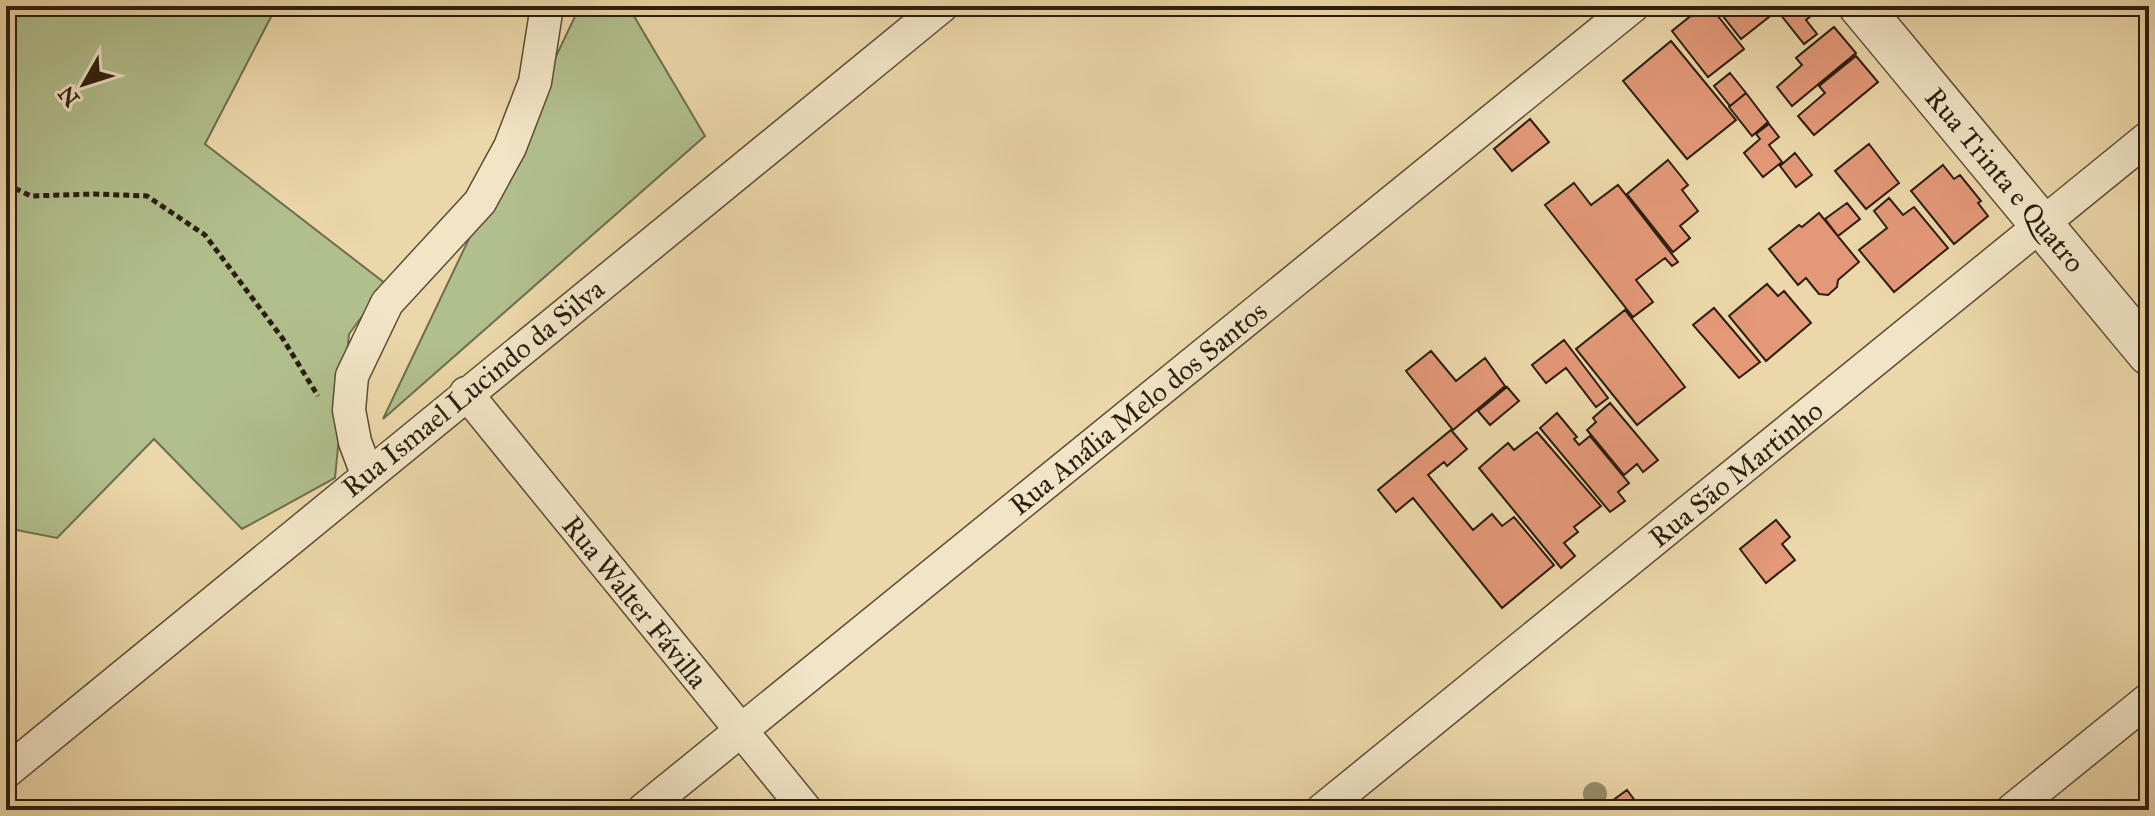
<svg xmlns="http://www.w3.org/2000/svg" width="2155" height="816" font-family="'IM FELL Great Primer',serif">
  <rect width="100%" height="100%" fill="#ebd7a9"/>
  <filter id="stains"><feTurbulence type="fractalNoise" baseFrequency=".0025" numOctaves="4"/><feColorMatrix values="0 0 0 0 .2 0 0 0 0 .09 0 0 0 0 .02 0 0 0 .5 -.17"/></filter>
  <radialGradient id="worn" r=".72"><stop offset=".6" stop-color="#630" stop-opacity="0"/><stop offset="1" stop-color="#630" stop-opacity=".3"/></radialGradient>
  <path fill="#b1bf8d" stroke="#6e6e4e" stroke-width="2" d="M6 6H271L272 15 205 144 386 284 349 334 335 478 242 529 154 439 57 538 6 528Z
    M580 6H628L705 136 383 419Z"/>
  <path fill="#e39878" stroke="#2c1e10" stroke-width="2" d="M1703 6H1710L1744 49 1708 77 1672 31Z
    M1715 6H1769L1774 13 1741 39Z
    M1770 6H1819L1821 8 1806 20 1817 34 1804 44 1776 9 1774 11Z
    M1834 27 1856 53 1792 106 1777 87 1802 65 1796 58Z
    M1671 41 1736 120 1687 159 1623 81Z
    M1856 56 1878 82 1814 135 1798 116 1825 93 1819 86Z
    M1730 73 1746 93 1730 106 1714 86Z
    M1746 93 1768 122 1752 136 1729 107Z
    M1530 119 1549 142 1512 171 1494 149Z
    M1769 124 1779 137 1769 145 1782 162 1763 177 1744 153 1760 139 1756 134Z
    M1869 144 1899 183 1866 209 1835 171Z
    M1795 153 1812 175 1796 187 1780 166Z
    M1668 160 1688 185 1682 190 1698 211 1680 226 1690 238 1673 252 1627 194Z
    M1943 165 1954 179 1960 175 1981 201 1978 203 1988 216 1954 244 1911 191Z
    M1574 183 1591 205 1618 185 1678 262 1672 266 1665 258 1636 280 1653 302 1633 317 1545 205Z
    M1889 198 1903 215 1914 207 1948 248 1894 292 1859 250 1887 228 1874 211Z
    M1847 203 1860 219 1838 236 1825 219Z
    M1819 213 1859 262 1838 280 1837 287 1828 295 1819 294 1806 278 1798 285 1769 249 1799 225 1802 227Z
    M1767 284 1778 296 1784 291 1811 323 1766 361 1729 316Z
    M1714 308 1760 362 1739 378 1693 325Z
    M1625 310 1685 387 1637 425 1576 349Z
    M1564 340 1608 398 1596 407 1566 368 1546 383 1532 365Z
    M1431 351 1456 381 1485 358 1505 386 1453 430 1406 371Z
    M1507 387 1519 401 1490 425 1478 411Z
    M1610 403 1658 460 1643 472 1637 464 1624 475 1587 430 1596 422 1593 418Z
    M1557 413 1577 437 1574 439 1579 445 1590 436 1629 483 1618 492 1625 501 1610 512 1540 428Z
    M1451 430 1467 449 1447 466 1444 462 1428 475 1473 530 1492 514 1502 526 1514 517 1554 565 1502 608 1413 498 1396 512 1378 490Z
    M1537 432 1601 506 1574 527 1578 532 1564 543 1575 556 1561 568 1479 468 1508 443 1514 450Z
    M1776 520 1790 537 1782 544 1795 560 1766 583 1740 549Z
    M1627 790 1642 810H1619L1612 801Z"/>
  <g fill="none" stroke-linecap="round" stroke-linejoin="round">
    <g stroke="#5c4c36" stroke-width="35">
      <path id="minor" d="M466 393 806 810
        M367 474 355 442 349 410 352 376 387 303 480 202 510 147 535 82 547 6
        M6 772 942 6
        M643 810 1633 6
        M1322 810 2149 137
        M2012 810 2149 699"/>
    </g>
    <g stroke="#5c4c36" stroke-width="45">
      <path id="tertiary" d="M1860 6 2149 354"/>
    </g>
    <path stroke="#2c1e10" stroke-width="5" stroke-dasharray="6 4" stroke-linecap="butt" d="M6 184 31 196 94 194 147 196 205 235 283 339 318 396"/>
    <use href="#minor" stroke="#f2e5c7" stroke-width="32"/>
    <use href="#tertiary" stroke="#f2e5c7" stroke-width="42"/>
  </g>
  <circle fill="#988c6a" cx="1595" cy="794" r="12"/>
  <g text-anchor="middle" dominant-baseline="central" stroke-width="8" stroke-linejoin="round" paint-order="stroke">
    <g font-size="28" fill="#2c1e10" stroke="#f2e5c7">
      <text transform="translate(2005 180) rotate(50)">Rua Trinta e Quatro</text>
      <text transform="translate(473 388) rotate(-39)">Rua Ismael Lucindo da Silva</text>
      <text transform="translate(1138 408) rotate(-39)">Rua Anália Melo dos Santos</text>
      <text transform="translate(1736 474) rotate(-39)">Rua São Martinho</text>
      <text transform="translate(635 602) rotate(51)">Rua Walter Fávilla</text>
    </g>
  </g>
  <rect width="2155" height="816" fill="none" stroke="#ebd7a9" stroke-width="32"/>
  <rect x="8" y="8" width="2139" height="800" fill="none" stroke="#2c1e10" stroke-width="4"/>
  <rect x="16" y="16" width="2123" height="784" fill="none" stroke="#2c1e10" stroke-width="2"/>
  <g transform="translate(84 84) rotate(231)" stroke="#f2e5c7" stroke-width="6" paint-order="stroke">
  <path d="M0-6L14 30L0 20L-14 30Z" fill="#2c1e10"/>
  <text y="-12" font-size="22" font-weight="bold" text-anchor="middle" fill="#2c1e10">N</text>
  </g>
  <rect width="100%" height="100%" filter="url(#stains)"/>
  <rect width="100%" height="100%" fill="url(#worn)"/>
</svg>
